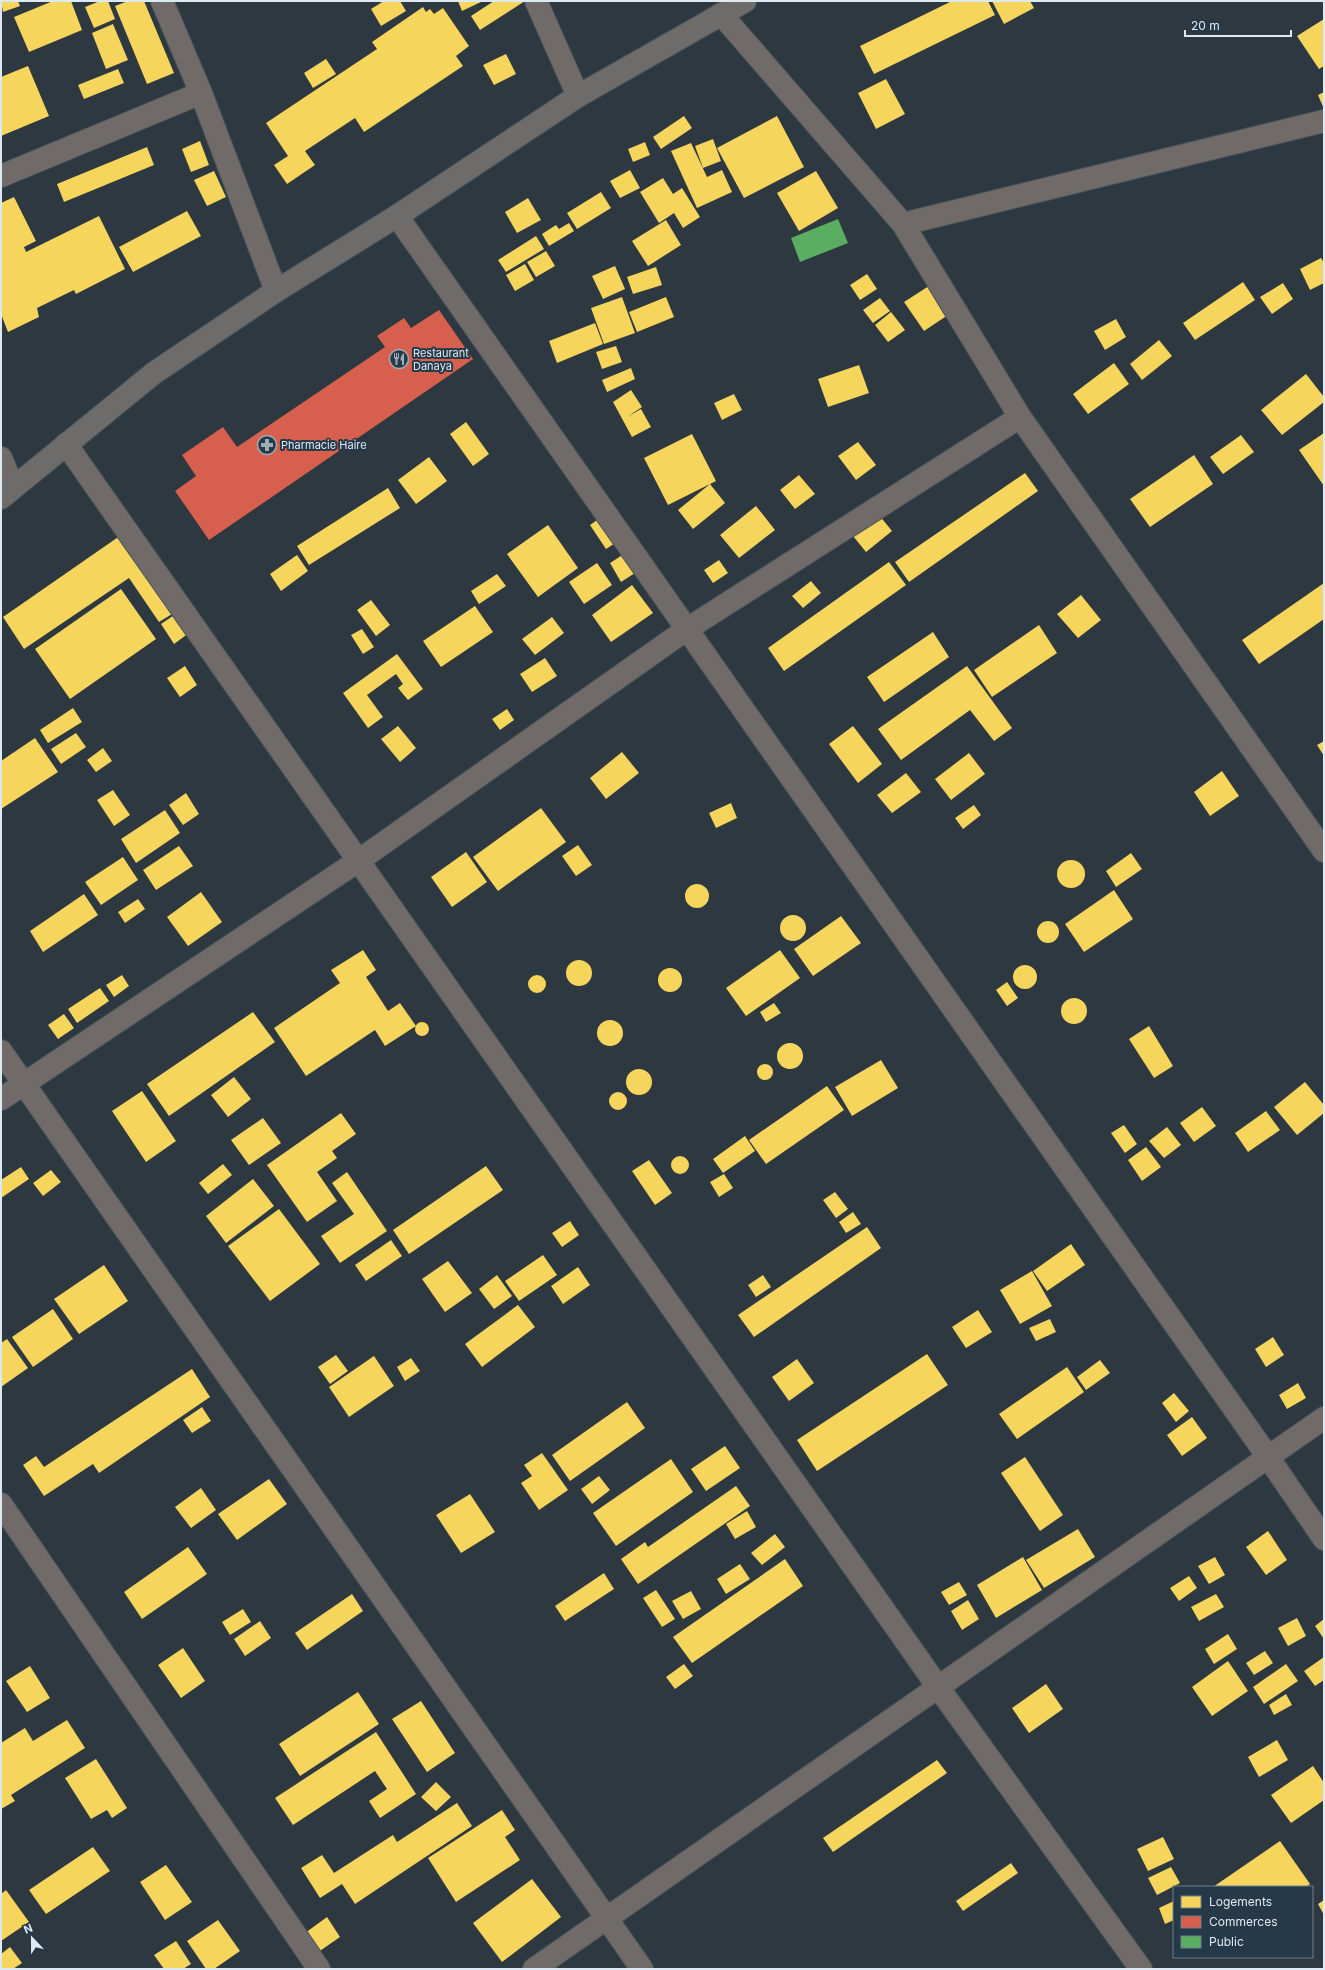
<svg xmlns="http://www.w3.org/2000/svg" width="1325" height="1970" font-family="Inter,sans-serif">
  <rect width="100%" height="100%" fill="#2d3840"/>
  <path fill="#f6d55c" d="M1 1H18L20 6 3 12Z
    M53 1H71L82 30 29 52 14 17Z
    M100 1H108L115 19 94 28 85 7Z
    M128 1H144L174 73 147 84 115 6Z
    M384 1H400L406 11 381 26 371 9Z
    M458 1H483L462 11Z
    M494 1H525L480 30 471 16Z
    M952 1H988L995 15 874 74 860 46Z
    M992 1H1030L1034 8 1004 24Z
    M423 7 426 12 430 9 434 14 443 8 469 46 456 56 463 66 364 132 355 118 305 151 315 165 287 184 274 165 288 156 266 123 377 49 372 42Z
    M1324 19V66L1319 69 1297 36Z
    M113 24 128 60 106 69 92 33Z
    M506 54 516 74 494 85 483 65Z
    M326 59 336 74 313 88 304 73Z
    M28 66 49 116 1 136V77Z
    M118 69 124 83 84 99 78 85Z
    M886 79 905 114 876 129 858 93Z
    M1324 92V109L1318 95Z
    M684 116 692 128 661 149 653 137Z
    M777 116 804 167 744 198 717 148Z
    M713 139 721 161 703 168 695 146Z
    M200 141 209 165 191 172 182 149Z
    M645 142 650 155 633 162 628 149Z
    M691 143 707 177 722 170 732 192 697 208 671 151Z
    M147 147 154 165 64 202 57 184Z
    M630 170 640 188 620 198 610 181Z
    M214 171 226 197 207 206 194 180Z
    M816 171 838 208 799 231 777 193Z
    M663 178 673 194 682 188 700 217 683 228 674 213 659 223 640 192Z
    M601 192 611 208 577 229 567 213Z
    M14 197 36 241 24 247 26 252 99 216 125 269 76 294 74 290 37 308 39 317 8 332 1 314V203Z
    M528 198 541 220 517 233 505 212Z
    M187 211 201 236 133 272 119 247Z
    M666 220 681 245 648 266 632 241Z
    M569 223 574 231 549 246 542 234 556 225 559 229Z
    M536 236 544 249 506 272 498 260Z
    M546 251 555 266 536 277 527 262Z
    M1321 258 1324 263V283L1310 290 1300 269Z
    M525 264 534 280 515 291 506 275Z
    M615 266 625 289 603 299 592 276Z
    M656 267 662 285 633 294 627 277Z
    M867 274 877 289 860 300 850 285Z
    M1243 282 1255 300 1195 340 1183 323Z
    M1283 283 1293 299 1272 314 1260 297Z
    M932 284 951 313 924 331 904 302Z
    M622 297 635 333 604 344 591 308Z
    M666 297 674 317 637 332 629 312Z
    M880 298 890 311 873 323 863 310Z
    M891 312 905 330 888 342 875 325Z
    M1116 319 1126 337 1105 350 1094 331Z
    M595 323 603 344 557 363 549 341Z
    M1159 340 1172 356 1142 380 1130 364Z
    M616 346 622 362 602 369 596 352Z
    M1114 363 1129 384 1088 414 1073 394Z
    M859 365 869 393 828 407 818 379Z
    M631 368 635 379 607 392 602 380Z
    M1306 374 1324 397V402L1282 435 1261 410Z
    M631 390 642 407 627 417 641 409 651 427 632 437 613 402Z
    M734 394 742 410 722 420 714 403Z
    M466 422 489 454 473 466 450 434Z
    M1324 433V486L1299 450Z
    M692 434 716 481 668 505 644 458Z
    M1241 435 1254 452 1223 474 1210 457Z
    M858 442 876 465 856 480 838 456Z
    M1194 455 1213 484 1150 527 1130 499Z
    M429 457 447 481 416 504 398 480Z
    M1025 473 1038 491 909 582 895 562Z
    M799 475 815 494 795 509 780 490Z
    M710 484 725 503 693 529 678 510Z
    M388 488 400 508 309 565 297 546Z
    M756 506 775 530 739 558 720 535Z
    M879 515 892 531 866 552 853 536Z
    M603 516 620 540 606 549 590 525Z
    M548 525 578 568 538 597 507 554Z
    M124 533 177 611 159 622 129 578 24 649 3 617Z
    M624 554 635 573 621 582 610 563Z
    M297 555 308 571 281 591 270 574Z
    M719 560 728 573 713 583 704 570Z
    M889 562 906 585 784 671 768 648Z
    M597 563 612 585 584 604 569 582Z
    M497 574 506 586 479 604 471 591Z
    M811 581 821 593 803 608 792 596Z
    M1324 583V619L1259 664 1242 640Z
    M632 585 653 613 611 642 592 615Z
    M121 589 156 639 70 699 35 649Z
    M1081 595 1101 620 1078 638 1057 614Z
    M371 600 390 625 376 636 357 610Z
    M475 606 493 632 441 667 423 641Z
    M180 611 193 630 174 644 161 624Z
    M552 617 564 633 535 655 522 639Z
    M1039 625 1057 653 992 697 974 670Z
    M362 629 374 647 363 654 351 635Z
    M933 632 949 657 884 702 867 677Z
    M397 654 423 689 408 700 398 688 403 684 396 674 367 695 383 717 368 728 343 693Z
    M545 658 557 676 532 692 520 674Z
    M185 666 197 685 180 697 167 678Z
    M967 666 1012 728 994 741 970 710 901 760 878 729Z
    M73 708 82 722 48 743 40 730Z
    M507 709 514 720 500 730 492 719Z
    M398 726 416 748 400 762 381 739Z
    M853 726 882 764 858 783 829 744Z
    M76 733 86 747 61 764 51 749Z
    M35 738 58 772 1 809V761Z
    M1324 741V756L1317 745Z
    M103 748 112 761 96 772 87 760Z
    M622 752 639 773 606 799 590 778Z
    M969 753 985 774 951 800 935 779Z
    M1222 771 1239 796 1210 816 1194 792Z
    M906 773 921 792 892 813 877 795Z
    M113 790 130 815 114 826 97 800Z
    M186 793 199 814 183 825 169 805Z
    M731 803 737 818 716 828 709 813Z
    M974 805 981 815 963 829 955 818Z
    M541 808 566 842 498 891 473 857Z
    M165 810 180 833 136 863 121 839Z
    M578 845 592 865 576 876 562 856Z
    M179 846 193 866 156 890 143 870Z
    M466 852 487 882 452 907 431 877Z
    M1131 853 1142 869 1116 887 1106 871Z
    M123 857 138 880 101 905 85 882Z
    M1057 874a14 14 0 1 1 28 0a14 14 0 1 1-28 0Z
    M685 896a12 12 0 1 1 24 0a12 12 0 1 1-24 0Z
    M1114 890 1133 919 1084 952 1065 924Z
    M201 892 222 922 188 946 167 917Z
    M84 894 98 915 43 952 30 931Z
    M138 899 145 909 125 923 118 912Z
    M780 928a13 13 0 1 1 26 0a13 13 0 1 1-26 0Z
    M841 916 861 943 813 976 794 949Z
    M1037 932a11 11 0 1 1 22 0a11 11 0 1 1-22 0Z
    M363 950 376 970 366 977 388 1011 400 1003 416 1026 385 1046 375 1030 306 1076 274 1028 340 983 331 970Z
    M780 950 800 978 746 1016 726 988Z
    M566 973a13 13 0 1 1 26 0a13 13 0 1 1-26 0Z
    M1013 977a12 12 0 1 1 24 0a12 12 0 1 1-24 0Z
    M658 980a12 12 0 1 1 24 0a12 12 0 1 1-24 0Z
    M122 975 129 986 114 997 106 985Z
    M528 984a9 9 0 1 1 18 0a9 9 0 1 1-18 0Z
    M1007 982 1018 998 1007 1006 996 990Z
    M100 988 109 1001 77 1023 68 1009Z
    M1061 1011a13 13 0 1 1 26 0a13 13 0 1 1-26 0Z
    M774 1003 781 1013 766 1022 760 1012Z
    M253 1012 275 1042 169 1116 147 1084Z
    M64 1014 74 1028 58 1039 48 1025Z
    M597 1033a13 13 0 1 1 26 0a13 13 0 1 1-26 0Z
    M415 1029a7 7 0 1 1 14 0a7 7 0 1 1-14 0Z
    M1149 1026 1173 1066 1154 1078 1129 1039Z
    M777 1056a13 13 0 1 1 26 0a13 13 0 1 1-26 0Z
    M881 1060 898 1088 852 1116 835 1087Z
    M757 1072a8 8 0 1 1 16 0a8 8 0 1 1-16 0Z
    M626 1082a13 13 0 1 1 26 0a13 13 0 1 1-26 0Z
    M234 1077 251 1099 228 1117 211 1095Z
    M1305 1082 1324 1105V1113L1297 1135 1274 1107Z
    M827 1086 844 1110 766 1164 749 1140Z
    M142 1091 176 1141 146 1162 112 1111Z
    M609 1101a9 9 0 1 1 18 0a9 9 0 1 1-18 0Z
    M1202 1107 1216 1126 1194 1142 1180 1123Z
    M1266 1111 1280 1130 1248 1152 1235 1133Z
    M341 1113 356 1134 332 1151 337 1158 317 1172 337 1201 307 1222 267 1165Z
    M263 1118 281 1143 249 1165 231 1140Z
    M1124 1125 1137 1144 1125 1153 1111 1133Z
    M1167 1127 1181 1145 1164 1158 1149 1141Z
    M745 1136 755 1151 723 1173 713 1159Z
    M1146 1147 1161 1167 1142 1181 1128 1160Z
    M671 1165a9 9 0 1 1 18 0a9 9 0 1 1-18 0Z
    M649 1160 672 1193 655 1205 632 1171Z
    M223 1164 232 1175 208 1194 199 1183Z
    M486 1166 503 1190 409 1254 393 1230Z
    M21 1167 29 1179 1 1198V1180Z
    M51 1170 61 1182 43 1196 33 1183Z
    M347 1172 387 1231 340 1263 321 1236 354 1214 332 1183Z
    M724 1174 733 1188 719 1197 710 1182Z
    M253 1179 274 1206 226 1243 206 1216Z
    M835 1192 848 1209 836 1218 823 1200Z
    M279 1209 320 1264 270 1301 228 1246Z
    M853 1212 861 1224 846 1233 839 1222Z
    M570 1221 579 1235 562 1247 552 1233Z
    M867 1227 881 1248 754 1337 738 1315Z
    M391 1240 402 1256 366 1281 355 1265Z
    M1071 1244 1085 1265 1047 1291 1033 1271Z
    M543 1255 557 1275 519 1301 505 1281Z
    M448 1261 472 1293 445 1312 422 1279Z
    M104 1265 128 1301 79 1334 54 1299Z
    M578 1267 590 1285 563 1304 551 1286Z
    M1032 1271 1052 1306 1020 1324 1000 1290Z
    M497 1275 512 1296 494 1309 479 1289Z
    M763 1275 771 1287 756 1297 748 1285Z
    M518 1305 535 1327 482 1367 465 1344Z
    M53 1309 73 1339 33 1367 12 1337Z
    M978 1310 992 1332 966 1348 952 1327Z
    M1050 1319 1056 1332 1036 1341 1029 1328Z
    M1273 1337 1284 1355 1266 1367 1255 1349Z
    M7 1339 28 1368 1 1387V1343Z
    M927 1354 948 1385 817 1471 797 1440Z
    M336 1355 348 1371 330 1384 318 1367Z
    M374 1356 394 1386 349 1417 329 1387Z
    M411 1358 420 1371 405 1381 397 1367Z
    M797 1359 814 1383 789 1401 772 1377Z
    M1100 1360 1110 1373 1086 1390 1077 1377Z
    M1067 1367 1084 1392 1017 1439 999 1414Z
    M192 1369 210 1397 99 1473 93 1464 44 1496 23 1465 36 1456 44 1467Z
    M1298 1383 1306 1398 1287 1409 1279 1395Z
    M1174 1393 1189 1411 1176 1422 1162 1403Z
    M627 1402 645 1428 570 1481 552 1455Z
    M202 1407 211 1421 192 1433 183 1420Z
    M1192 1417 1207 1438 1182 1456 1167 1435Z
    M725 1446 740 1468 706 1491 691 1469Z
    M542 1453 568 1490 539 1510 521 1483 532 1476 524 1465Z
    M1025 1457 1063 1515 1040 1531 1001 1473Z
    M671 1459 693 1492 616 1546 593 1513Z
    M599 1476 610 1490 592 1504 581 1489Z
    M269 1479 287 1504 237 1540 218 1514Z
    M736 1486 750 1506 638 1584 621 1559 645 1542 648 1547Z
    M201 1488 216 1510 191 1528 175 1507Z
    M470 1494 495 1532 461 1553 436 1515Z
    M747 1511 756 1527 735 1539 726 1524Z
    M1078 1529 1095 1557 1044 1588 1026 1560Z
    M1268 1531 1287 1560 1266 1575 1246 1547Z
    M775 1534 785 1547 762 1565 751 1553Z
    M188 1547 207 1574 142 1619 124 1592Z
    M1023 1557 1042 1590 996 1618 977 1585Z
    M1215 1557 1225 1575 1209 1584 1198 1566Z
    M785 1559 803 1586 692 1663 673 1637Z
    M740 1564 750 1579 726 1594 717 1579Z
    M604 1573 614 1589 565 1621 555 1606Z
    M1189 1576 1197 1588 1179 1601 1170 1588Z
    M959 1582 967 1595 949 1605 941 1592Z
    M656 1590 675 1619 662 1627 643 1598Z
    M691 1591 701 1609 683 1619 672 1601Z
    M352 1594 363 1611 307 1650 295 1633Z
    M1216 1594 1224 1607 1199 1621 1191 1607Z
    M968 1600 979 1619 962 1630 951 1611Z
    M243 1609 251 1622 230 1635 222 1622Z
    M1297 1618 1306 1636 1288 1646 1278 1628Z
    M1324 1619V1639L1315 1626Z
    M260 1621 271 1638 245 1656 234 1639Z
    M1228 1634 1237 1649 1214 1664 1205 1649Z
    M183 1648 205 1681 181 1698 158 1665Z
    M1265 1651 1273 1663 1254 1675 1246 1663Z
    M1324 1657V1680L1315 1686 1304 1671Z
    M1228 1661 1248 1691 1212 1716 1192 1687Z
    M684 1664 693 1676 675 1689 666 1677Z
    M1286 1664 1298 1681 1264 1704 1253 1687Z
    M30 1666 50 1698 27 1712 6 1681Z
    M1046 1684 1063 1709 1029 1733 1012 1708Z
    M358 1692 379 1724 300 1776 279 1744Z
    M1286 1694 1292 1705 1274 1715 1269 1705Z
    M421 1701 455 1753 427 1772 392 1719Z
    M67 1720 85 1748 11 1795 15 1801 1 1809V1743L25 1728 33 1741Z
    M376 1732 416 1794 380 1818 369 1801 387 1789 375 1771 293 1825 275 1798Z
    M1277 1740 1288 1760 1259 1777 1248 1757Z
    M96 1759 127 1808 112 1818 107 1810 91 1819 65 1778Z
    M937 1760 947 1773 833 1852 823 1838Z
    M1313 1766 1324 1783V1800L1291 1823 1271 1795Z
    M436 1782 451 1797 436 1811 421 1797Z
    M457 1803 472 1826 355 1904 342 1884 320 1898 301 1868 322 1855 334 1873 393 1835 397 1842Z
    M502 1810 515 1830 505 1837 520 1860 456 1902 428 1858Z
    M1163 1837 1174 1859 1148 1871 1137 1849Z
    M1280 1841 1310 1884 1306 1887H1213Z
    M93 1847 110 1871 46 1914 29 1890Z
    M1011 1863 1018 1873 963 1911 956 1901Z
    M166 1865 192 1902 165 1920 140 1882Z
    M1171 1867 1180 1883 1157 1895 1148 1878Z
    M532 1879 561 1917 502 1962 473 1923Z
    M6 1890 29 1922 1 1941V1894Z
    M1324 1900V1915L1318 1904Z
    M1174 1901V1920L1165 1924 1159 1908Z
    M327 1917 340 1937 314 1955 301 1936Z
    M218 1920 240 1951 214 1969H206L187 1941Z
    M176 1941 191 1964 183 1969H164L154 1955Z
    M10 1947 22 1963 13 1969H1V1954Z"/>
  <path fill="#d6604d" d="M439 310 473 359 209 540 175 491 196 476 182 455 223 427 237 447 385 347 377 336 404 318 411 328Z"/>
  <path fill="#5aae61" d="M838 219 848 243 800 262 791 238Z"/>
  <g fill="none" stroke-linecap="round" stroke-linejoin="round">
    <g stroke="#4b545b" stroke-width="24">
      <path id="minor" d="M162 1 201 93 276 291
        M536 1 578 96
        M721 14 903 224 1020 417 1324 851
        M1 176 201 93
        M397 216 1268 1457 1324 1539
        M903 224 1324 121
        M66 444 938 1687 1141 1969
        M1 458 13 487
        M1 1051 642 1969
        M1 1099 358 861 687 629 1020 417
        M1 1504 319 1969
        M534 1969 1324 1418"/>
    </g>
    <g stroke="#4b545b" stroke-width="24">
      <path id="major" d="M1 498 154 373 276 291 397 216 578 96 745 1"/>
    </g>
    <use href="#minor" stroke="#706b68" stroke-width="22"/>
    <use href="#major" stroke="#6e6c6a" stroke-width="22"/>
  </g>
  <defs>
    <g id="restaurant-ring" transform="scale(1)"><circle r="9.5" fill="#253948" stroke="#a0acb4" stroke-width="1.5"/><path d="M-5-6h1v4h1v-4h1v4h1v-4h1v5L-1.5 .5V6h-2V.5L-5-1ZM5-6V6H3V1.5H1.5Q1.5-4 5-6Z" fill="#a0acb4"/></g>
    <g id="pharmacy-ring" transform="scale(1)"><circle r="9.5" fill="#253948" stroke="#a0acb4" stroke-width="1.5"/><path d="M-2-6h4v4h4v4h-4v4h-4v-4h-4v-4h4Z" fill="#a0acb4"/></g>
  </defs>
  <g fill-rule="evenodd">
    <use href="#restaurant-ring" x="399" y="359"/>
    <use href="#pharmacy-ring" x="267" y="445"/>
  </g>
  <g text-anchor="middle" dominant-baseline="central" stroke-width="4" stroke-linejoin="round" paint-order="stroke">
    <g font-size="11" fill="#deeaf3" stroke="#253948" text-anchor="start">
      <text x="413" y="353">Restaurant<tspan x="413" dy="13">Danaya</tspan></text>
      <text x="281" y="445">Pharmacie Haire</text>
    </g>
  </g>
  <rect width="1325" height="1970" fill="none" stroke="#deeaf3" stroke-width="4"/>
  <rect x="1173" y="1886" width="140" height="72" fill="#253948" stroke="#6f808c"/>
  <rect x="1181" y="1896" width="20" height="12" fill="#f6d55c" stroke="#6f808c"/>
  <text x="1209" y="1906" font-size="12" fill="#deeaf3">Logements</text>
  <rect x="1181" y="1916" width="20" height="12" fill="#d6604d" stroke="#6f808c"/>
  <text x="1209" y="1926" font-size="12" fill="#deeaf3">Commerces</text>
  <rect x="1181" y="1936" width="20" height="12" fill="#5aae61" stroke="#6f808c"/>
  <text x="1209" y="1946" font-size="12" fill="#deeaf3">Public</text>
  <g transform="translate(32 1938) rotate(338)" stroke="#253948" stroke-width="3" paint-order="stroke">
  <path d="M0-3L7 15L0 10L-7 15Z" fill="#deeaf3"/>
  <text y="-6" font-size="11" font-weight="bold" text-anchor="middle" fill="#deeaf3">N</text>
  </g>
  <path d="M1185 30v6h106v-6" fill="none" stroke="#deeaf3" stroke-width="2"/>
  <text x="1191" y="30" font-size="12" fill="#deeaf3" stroke="#253948" stroke-width="3" paint-order="stroke">20 m</text>
</svg>
